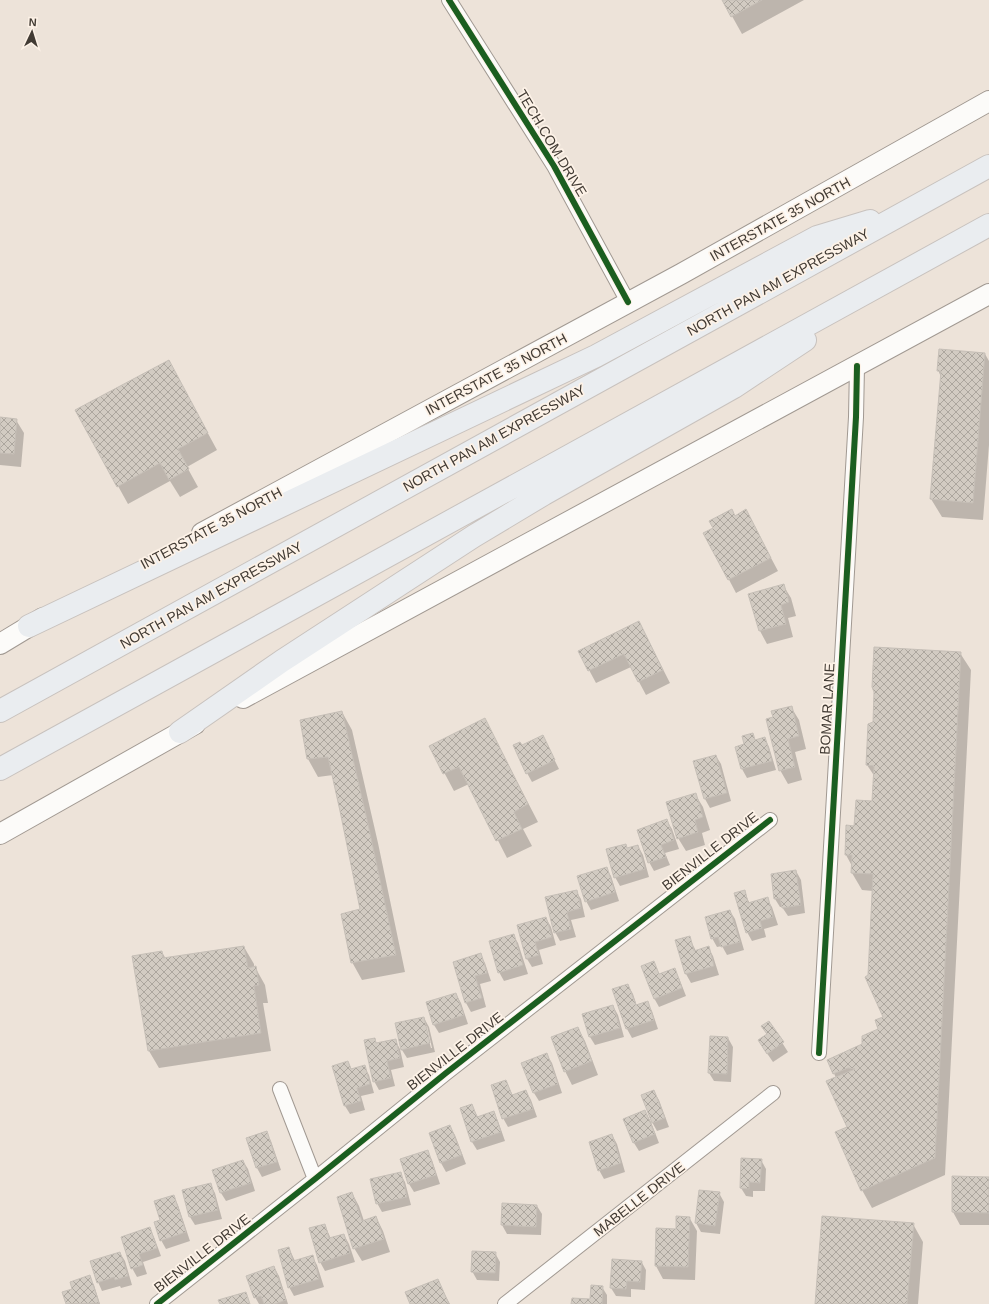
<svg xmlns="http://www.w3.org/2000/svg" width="989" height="1304" font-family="Helvetica,sans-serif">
  <defs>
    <pattern id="building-cross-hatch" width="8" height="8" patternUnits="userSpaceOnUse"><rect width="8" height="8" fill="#d2cbc2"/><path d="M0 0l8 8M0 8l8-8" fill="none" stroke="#aca69e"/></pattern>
  </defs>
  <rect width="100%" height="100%" fill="#ede3d9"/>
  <path fill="#0003" fill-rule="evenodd" d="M723 0H804L742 34Z
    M985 354 989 361V445L983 520 942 517 931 499 941 377 938 370Z
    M178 378 217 450 187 467 198 487 180 497 170 481 128 504 118 486Z
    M0 418 16 420 24 433 21 467 0 465Z
    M735 517 753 524 778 571 736 593 705 534Z
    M783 585 791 598 796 616 788 618 793 637 767 644 760 631 750 595Z
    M639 622 670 683 646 695 631 667 596 683 589 670Z
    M960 653 971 670 945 1175 872 1208 862 1190 836 1078 828 1060 863 1045 880 1029 884 1017 869 976 873 891 862 890 852 873V866L846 855 855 827 873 802 875 777 867 765 874 722Z
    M791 707 799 720 806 749 795 752 802 780 788 784 780 770 774 718Z
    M342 712 352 730 378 843 405 972 362 980 352 962 361 910 333 775 318 777 308 759 302 721Z
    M484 719 494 737 538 822 523 829 532 846 507 858 469 784 454 791 430 746Z
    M752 734 756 741 765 738 769 747 776 770 747 778 742 769 736 748 746 745Z
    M543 737 559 769 532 782 527 773 521 746Z
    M716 756 721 764 731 801 710 808 705 799 694 762Z
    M695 794 703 807 710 830 702 833 705 845 686 851 678 838Z
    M667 821 672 829 679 849 665 853 670 865 654 871 649 862Z
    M625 845 628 849 638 846 643 855 649 877 620 886 615 877Z
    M606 868 611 876 619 901 591 910 586 901Z
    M796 871 801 880 805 913 788 916 782 907H780L775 899Z
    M576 891 581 899 585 917 571 920 576 937 560 941 555 932Z
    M744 891 750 904 767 899 772 907 778 925 764 929 766 937 752 941 747 932Z
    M730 911 735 919 744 950 727 955 722 946 717 947 712 938Z
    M546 918 551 927 556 945 539 950 543 964 532 967 527 959Z
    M513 935 518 943 528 974 504 981 499 972Z
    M689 937 696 951 708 947 713 956 719 975 691 983 686 974 677 941Z
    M244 947 254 964V968L255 967 265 985 268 1003H263L271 1051 159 1068 149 1051 162 952 166 959Z
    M480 954 485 963 491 981 480 984 486 1007 471 1012 466 1003 454 962Z
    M653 962 660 975 674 969 679 978 686 996 659 1007 654 998Z
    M628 985 633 994 637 1006 647 1003 652 1011 658 1029 632 1038 627 1029 613 990Z
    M456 994 461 1003 468 1024 439 1033 434 1025 427 1003Z
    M613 1006 618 1015 624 1037 595 1045 590 1037 583 1015Z
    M424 1018 429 1027 435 1052 407 1058 402 1050 396 1024ZM425 1026H427L432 1048H431Z
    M769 1022 788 1052 773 1062 764 1049 767 1035 763 1026Z
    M578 1028 585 1041 598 1075 572 1085 565 1071Z
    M728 1038 733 1047 731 1082 714 1081 709 1073Z
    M374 1039 377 1044 395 1040 400 1049 404 1067 391 1070 395 1086 379 1090 374 1081Z
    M547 1055 552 1063 562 1093 539 1101 534 1093Z
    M348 1062 352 1070 364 1066 369 1075 374 1093 361 1096 365 1110 350 1114 345 1106 334 1066Z
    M506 1081 513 1096 526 1091 531 1100 537 1117 508 1127 503 1118Z
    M654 1092 659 1100 669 1127 657 1131 652 1122H651L659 1143 639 1151 634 1143 645 1111 651 1122 652 1121Z
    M471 1105 478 1117 493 1112 498 1121 505 1141 477 1150 472 1142 461 1109Z
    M450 1127 455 1135 466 1164 446 1172 441 1163 430 1134Z
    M266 1132 271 1141 281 1170 262 1177 257 1168 248 1138Z
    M612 1135 617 1144 625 1172 604 1179 599 1170Z
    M427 1151 432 1160 440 1184 414 1192 409 1184 401 1160Z
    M761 1160 766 1169 765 1191H753V1197L746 1196 741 1188Z
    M243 1161 248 1169 255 1191 226 1201 221 1193Z
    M400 1173 405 1182 411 1205 382 1212 377 1203Z
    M989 1178V1225H960L953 1212Z
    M210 1184 215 1193 222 1219 195 1225 190 1217Z
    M700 1191 719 1193 724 1202 720 1234 701 1232 696 1223Z
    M352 1193 359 1206 364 1221 376 1217 383 1231 390 1252 362 1261 354 1248Z
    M173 1196 178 1205 190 1241 166 1249 161 1240 162 1220Z
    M537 1206 542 1214 541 1235 507 1234 502 1225Z
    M689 1217 697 1231 695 1280 663 1279 656 1266Z
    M913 1224 923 1242 918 1304H816Z
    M325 1225 331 1239 344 1235 349 1244 355 1262 325 1271 320 1262Z
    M149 1229 154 1237 161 1256 143 1262 147 1274 137 1277 132 1268Z
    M289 1248 295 1261 312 1256 317 1265 324 1287 294 1296 289 1287Z
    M120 1253 125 1261 132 1285 121 1288 120 1286 102 1291 98 1282Z
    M495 1253 500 1262 499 1281 477 1280 472 1271Z
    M641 1261 646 1270 645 1290 631 1289V1297L616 1296 611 1288Z
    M274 1267 279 1276 288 1304H259L255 1297Z
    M89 1277 94 1285 100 1304H67L63 1293 74 1290Z
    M437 1280 450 1304H411Z
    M602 1287 607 1295V1304H572L591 1300Z"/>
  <path fill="url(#building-cross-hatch)" stroke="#c6bfb7" d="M722 0H762L731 17Z
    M939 349 985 353 973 503 930 499 941 371H937Z
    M169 360 208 433 178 449 189 469 169 480 160 463 117 487 75 410Z
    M0 417 17 419 14 454 0 453Z
    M732 509 735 516 746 509 771 558 728 580 703 533 713 528 709 521Z
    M784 584 789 602 781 605 786 624 759 631 748 594Z
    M639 621 663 670 638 682 624 654 588 671 578 651Z
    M874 647 961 652 935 1158 861 1191 835 1132 847 1127 826 1081 855 1069 848 1068 833 1074 827 1060 862 1044V1036L878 1029 875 1020 883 1017 865 977 868 975 873 874 851 873 852 855H845L846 825 854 826 856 800 872 801 874 766 866 765 868 724 873 722 874 692 872 687Z
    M792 706 799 736 788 739 795 767 779 771 766 719 773 717 771 711Z
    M342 711 368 824 396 955 351 963 341 914 360 909 340 811 328 757 307 759 300 720Z
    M485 718 528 804 514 812 522 829 496 841 459 767 443 774 429 746Z
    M753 733 755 740 765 737 772 761 741 769 735 747 744 744 742 736Z
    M543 735 555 760 526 774 513 745 520 742 522 745Z
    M716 755 727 793 704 799 693 761Z
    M696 793 703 817 695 820 698 832 677 839 666 802Z
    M667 819 674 840 661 845 666 857 648 863 637 830Z
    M626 844 627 848 638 845 645 869 614 878 606 849Z
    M607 867 615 892 585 902 577 876Z
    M796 870 801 905 782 908 780 898 774 899 771 874Z
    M577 890 581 908 567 912 571 929 554 933 545 897Z
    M745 890 748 903 768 897 773 917 760 921 762 928 746 933 734 893Z
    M730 910 740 942 721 947 718 937 711 939 705 917Z
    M546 917 552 937 535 942 539 955 526 959 517 925Z
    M514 934 523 965 498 973 489 941Z
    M690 936 694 951 709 946 714 966 685 974 675 940Z
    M244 946 248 968 256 966 259 985 254 986 261 1033 148 1051 132 956 162 951 163 958Z
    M481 953 487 973 475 976 482 998 465 1003 453 962Z
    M654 961 659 974 675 968 682 988 654 999 641 966Z
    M628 984 636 1005 648 1001 654 1020 626 1029 612 989Z
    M456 993 464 1015 433 1025 426 1002Z
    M613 1005 620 1028 589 1037 582 1014Z
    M424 1017 430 1043 401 1050 395 1023Z
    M769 1021 784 1042 767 1054 758 1040 767 1034 761 1026Z
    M578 1027 592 1061 564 1072 551 1037Z
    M710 1036 728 1037 727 1074 708 1073Z
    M375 1038 376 1043 396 1039 400 1058 387 1061 391 1078 373 1082 364 1040Z
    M547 1053 558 1084 533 1093 521 1063Z
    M348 1061 351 1069 365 1065 370 1084 357 1088 361 1101 344 1106 332 1066Z
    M506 1080 512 1095 526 1090 533 1109 502 1119 491 1085Z
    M654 1090 665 1118 652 1123 641 1095Z
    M472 1104 477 1117 494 1111 501 1132 471 1142 460 1108Z
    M645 1110 655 1134 633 1143 623 1119Z
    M450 1125 462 1155 440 1163 429 1133Z
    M267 1131 277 1162 256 1168 246 1138Z
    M612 1134 621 1163 598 1171 589 1142Z
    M428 1150 436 1175 408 1184 400 1159Z
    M741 1158 762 1159 760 1183 749 1182V1189L740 1188Z
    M243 1160 251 1183 220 1193 212 1170Z
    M401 1172 407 1197 376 1204 370 1179Z
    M952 1176 989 1177V1213L952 1212Z
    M211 1183 218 1210 189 1217 182 1190Z
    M699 1190 720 1192 715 1226 695 1223Z
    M352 1192 362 1221 376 1216 384 1239 353 1249 337 1197Z
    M174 1195 186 1232 160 1241 154 1222 160 1220 154 1201Z
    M502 1203 537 1205 536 1227 501 1225Z
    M676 1216 690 1217 688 1267 655 1266 656 1228 676 1229Z
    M822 1216 914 1223 907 1304H815Z
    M325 1224 329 1238 344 1234 350 1253 319 1263 309 1228Z
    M150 1227 157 1248 139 1254 143 1265 131 1269 121 1237Z
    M289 1247 293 1261 313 1255 319 1279 288 1288 278 1250Z
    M472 1251 496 1252 495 1273 471 1272Z
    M120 1252 128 1276 115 1280 114 1277 97 1283 90 1261Z
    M612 1259 642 1261 640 1282 627 1281 626 1289 610 1288Z
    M274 1266 286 1300 275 1304H264L261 1296 254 1298 246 1276Z
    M90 1275 99 1303 66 1304 62 1292 72 1289 70 1282Z
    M438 1279 449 1304H410L405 1292Z
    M591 1285 603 1286 602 1304H571L572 1298 590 1299Z
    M246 1292 250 1304H220L218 1300Z"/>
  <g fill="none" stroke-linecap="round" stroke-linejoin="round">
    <g stroke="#a19992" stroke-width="16">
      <path id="street" d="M449 0 554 166 628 302
        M819 1053 856 417 857 366
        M280 1089 315 1179
        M157 1304 315 1179 446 1073 770 820
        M505 1304 773 1093"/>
    </g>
    <g stroke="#a19992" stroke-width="22">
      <path id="secondary" d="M202 533 681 274 989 101
        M0 644 43 618
        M243 698 989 294
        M0 834 195 724"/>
    </g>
    <g stroke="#c8c2be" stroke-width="24">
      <path id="highway" d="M29 626 596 356 817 237 870 221
        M0 711 989 166
        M180 732 282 661 474 536 544 494 734 387 805 340
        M0 769 989 225"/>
    </g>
    <use href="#street" stroke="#fcfbf9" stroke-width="14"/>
    <use href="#secondary" stroke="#fcfbf9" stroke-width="20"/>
    <use href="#highway" stroke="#eaedf0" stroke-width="22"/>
    <g stroke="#fdf2e7" stroke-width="8">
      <path id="cycleway" d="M449 0 554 166 628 302
        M819 1053 856 417 857 366
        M157 1304 315 1179 446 1073 770 820"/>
    </g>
    <use href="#cycleway" stroke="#1b5e20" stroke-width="6"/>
  </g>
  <g text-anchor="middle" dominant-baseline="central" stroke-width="3.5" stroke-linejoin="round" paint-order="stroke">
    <g font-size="14" fill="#423b34" stroke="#fdf2e7">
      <text transform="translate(552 143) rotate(59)">TECH COM DRIVE</text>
      <text transform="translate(780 219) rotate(-29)">INTERSTATE 35 NORTH</text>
      <text transform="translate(778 282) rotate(-29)">NORTH PAN AM EXPRESSWAY</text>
      <text transform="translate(496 374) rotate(-28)">INTERSTATE 35 NORTH</text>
      <text transform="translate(494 438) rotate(-29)">NORTH PAN AM EXPRESSWAY</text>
      <text transform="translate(211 528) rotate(-28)">INTERSTATE 35 NORTH</text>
      <text transform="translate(211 595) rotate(-29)">NORTH PAN AM EXPRESSWAY</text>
      <text transform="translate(827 709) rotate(-87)">BOMAR LANE</text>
      <text transform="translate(710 851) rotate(-38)">BIENVILLE DRIVE</text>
      <text transform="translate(455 1051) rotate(-38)">BIENVILLE DRIVE</text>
      <text transform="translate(639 1199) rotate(-38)">MABELLE DRIVE</text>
      <text transform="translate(202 1253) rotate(-38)">BIENVILLE DRIVE</text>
    </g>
  </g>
  <g transform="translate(32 32) rotate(4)" stroke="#fdf2e7" stroke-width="3" paint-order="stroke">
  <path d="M0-3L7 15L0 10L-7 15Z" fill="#423b34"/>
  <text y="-6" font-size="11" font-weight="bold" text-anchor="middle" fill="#423b34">N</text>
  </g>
</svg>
